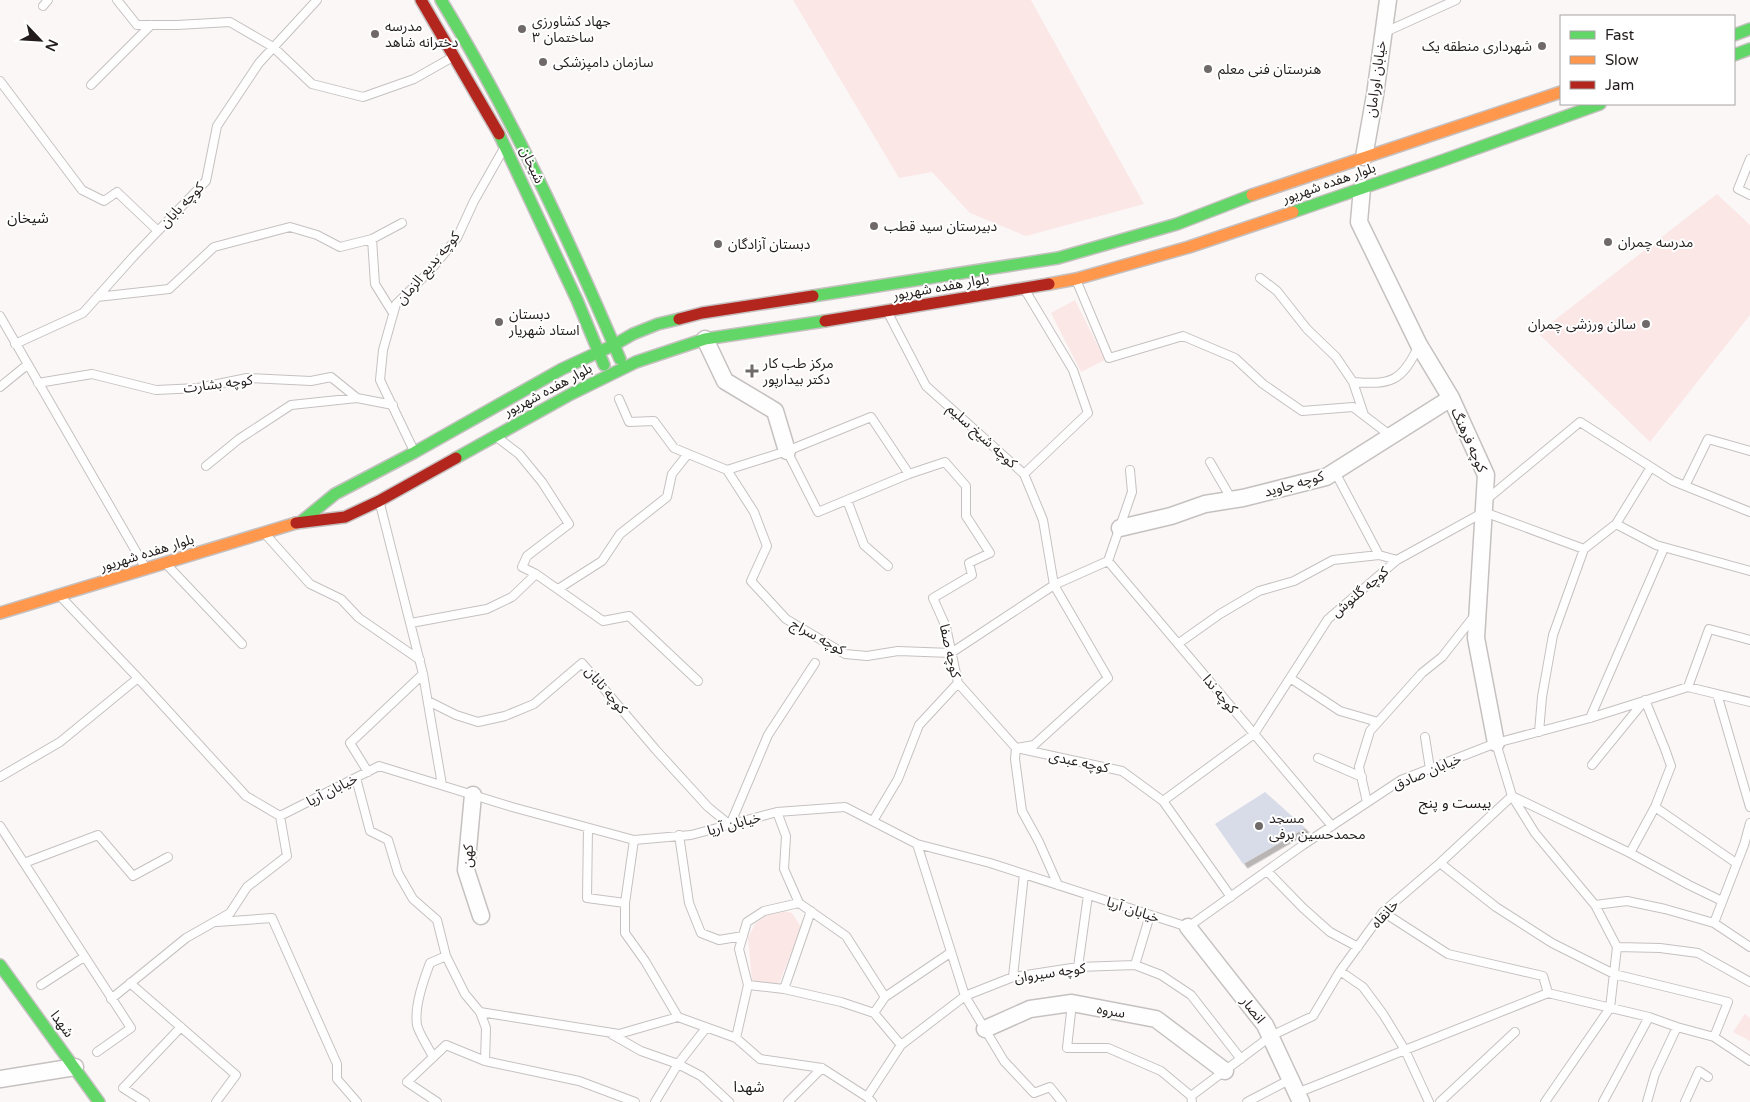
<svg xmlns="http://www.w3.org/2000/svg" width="1750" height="1102" font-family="'Varela Round','Noto Sans Arabic',sans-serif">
  <defs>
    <filter id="shadow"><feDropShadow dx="4.5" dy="4.5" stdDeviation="0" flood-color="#0004"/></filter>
  </defs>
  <rect width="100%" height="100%" fill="#fcf7f7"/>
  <path fill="#fae7e6" d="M793 0H1031L1144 204 1026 236 970 213 932 172 899 178Z
    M1717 194 1750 225V315L1650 442 1538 333Z
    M1075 300 1105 360 1081 372 1051 313Z
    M775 909 792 913 801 927 778 986 752 980 748 938 755 924Z
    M1745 1014 1750 1018V1041L1733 1032Z"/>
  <path fill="#d7dce8" filter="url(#shadow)" d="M1265 792 1305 828 1243 864 1215 824Z"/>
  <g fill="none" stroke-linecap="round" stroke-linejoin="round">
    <g stroke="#c6c1c1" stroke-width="10">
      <path id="lane" d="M117 0 137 25H177L230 22 273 47 312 84 363 97 414 79 451 58
        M43 6 48 0
        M1383 33 1456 0
        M0 81 82 190 104 201 117 192 158 231
        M91 85 151 25
        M1750 159 1738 189 1750 195
        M372 239 375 284 393 313
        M1260 278 1277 291 1307 329 1336 357 1353 382 1364 415
        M1077 282 1109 358 1183 336 1235 358 1263 384 1302 411 1353 407 1391 436
        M97 297 169 289 214 247 290 227 317 235 340 247 372 239 402 223
        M888 313 926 386 1024 474 1043 520 1054 585 1108 678 1034 745 1016 748 1015 759 1022 811 1039 842 1058 885
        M0 316 145 567
        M15 344 83 313 133 257 206 181 217 126 259 63 317 0
        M1353 382C1391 385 1402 382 1419 345
        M38 383 92 374 156 390 198 388 247 378 311 381 331 377 357 398 393 405
        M0 387 27 365
        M619 399 629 422 654 421 674 448 727 470 754 512 767 546 751 581 786 619 845 654 867 656 898 651 951 653 1054 585 1108 561 1132 492 1130 470
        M498 438 519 454 542 482 569 524 527 556 522 567 536 574 603 621 629 616 698 681
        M414 451 380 380 383 350 396 304 429 272 457 238 474 201 503 150
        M787 451 818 512 909 474 945 462 966 486V516L990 553 969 563 972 575 933 598 946 627 958 683 919 725 898 779 873 821
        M1210 462 1232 500
        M206 466 239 439 291 405 357 398
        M727 470 787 451 871 417 909 474
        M1335 472 1379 555
        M1024 474 1088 413 1073 370 1025 290
        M1685 486 1708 439 1750 451
        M847 500 864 545 888 566
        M1486 500 1580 422 1673 481 1750 512
        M380 504 423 674 442 785
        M1616 524 1656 545 1750 571
        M266 535 310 584 341 599 359 618 420 660
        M1108 561 1332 826
        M168 566 242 644
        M558 589 602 561 620 534 667 497 672 474 687 455
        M61 597 138 678 246 796 280 816
        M411 623 487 609 512 597 536 574
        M1179 643 1220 614 1259 591 1294 581 1333 560 1379 555 1397 560
        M1290 678 1340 711 1378 722
        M958 683 1016 748 1122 771 1163 801 1231 897
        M1688 687 1709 629 1750 640
        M1717 694 1750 807
        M428 701 456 715 478 722 505 716 534 704 582 663 656 750 708 807 730 825 768 735 815 663
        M1590 718 1664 548
        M1539 732 1542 697 1553 635 1584 549 1616 524 1651 467
        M1425 737 1430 769
        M1496 743 1512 796 1630 853 1689 885 1722 901
        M1318 758 1362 777
        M1592 765 1645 700 1665 749 1671 766 1655 807 1630 853
        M368 772 350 743 423 674
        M0 777 60 742 138 678
        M356 778 370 831 388 840 398 873 413 899 437 920 446 956 465 994 480 1012 486 1028 485 1061
        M1163 801 1254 734 1328 619 1397 560 1484 512 1584 549
        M1367 802 1359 767 1370 731 1422 673 1442 657 1475 615
        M1655 807 1736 863
        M777 812 786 836 784 869 799 903 846 936 885 997
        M280 816 379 766 512 807 634 840 691 835 777 812 845 807 917 844 990 863 1188 927 1303 845 1401 780 1496 743 1590 718 1688 687 1750 702
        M0 826 131 1028 97 1052
        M588 828 587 898 625 903
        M679 835 689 903 701 933 719 940 743 936
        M634 840 625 903V933L645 961 678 1017
        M917 844 965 996 1004 1061 1034 1093 1050 1087 1062 1102
        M24 863 98 835 133 876 168 857
        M1440 863 1496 907 1552 943 1614 974 1728 1002 1714 1037
        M1267 871 1303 908 1330 932 1358 947
        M1595 905 1627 901 1665 909 1714 923 1750 947
        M1383 912 1448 954 1543 976 1548 993
        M217 922 272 918 337 1064V1079L357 1102
        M1714 923 1744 845 1750 823
        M1617 947 1660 948 1698 953 1750 982
        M1135 965 1150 915
        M1078 967 1088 895
        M1340 971 1363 987 1383 1014 1405 1050 1429 1102
        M1013 977 1024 874
        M130 983 236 1075 216 1102
        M41 985 84 957
        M748 985 784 989 841 1002 874 1013 901 1045
        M784 989 811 911
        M1548 993 1649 1017 1677 1027 1714 1037 1750 1061
        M111 999 186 938 230 913 247 887 287 856 280 816
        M1072 1003 1067 1048H1108L1161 1071 1191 1096 1192 1102
        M480 1012 619 1034 678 1017 736 1038 760 1059 822 1068 867 1097 872 1102
        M874 1013 885 997 950 953
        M611 1034 641 1051 678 1064 701 1076 729 1102
        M736 1038 748 985 739 949 747 922 764 911 799 903
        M433 1057C429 1048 419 1034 417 1025 414 1006 424 979 430 963L446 956
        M1297 1093 1548 993
        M1191 1096 1271 1036 1313 1016 1340 971 1383 912 1440 863 1512 796 1535 833 1595 905 1617 947 1610 1008 1545 1102
        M867 1097 901 1045 965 996 1013 977 1078 967 1135 965 1161 975 1191 995 1241 1059
        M145 1102 123 1088 181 1027
        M437 1102 407 1082 446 1045 485 1061 579 1081 635 1102
        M655 1102 678 1064 706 1028
        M788 1102 822 1068
        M1247 1102 1291 1079
        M1440 1102 1515 1032
        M1603 1102 1649 1017
        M1647 1102 1655 1074 1677 1027
        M1685 1102 1699 1071 1708 1077"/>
    </g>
    <g stroke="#c6c1c1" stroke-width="19">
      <path id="street" d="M1364 157 1375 95 1388 0
        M1362 188 1359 222 1419 345 1451 398 1486 475 1476 638 1496 743
        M705 339 725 381 775 411 787 451
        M1120 528 1171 516 1205 504 1243 498 1326 477 1451 398
        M473 795 466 870 481 916
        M1188 927 1265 1025 1301 1102
        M985 1029 1030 1009 1072 1003 1156 1019 1225 1071
        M0 1079 75 1067"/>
    </g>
    <g stroke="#c6c1c1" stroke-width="14">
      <path id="fast" d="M441 0C511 115 567 235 620 359
        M1734 35 1750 29
        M1734 55 1750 49
        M499 134 577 300 604 365
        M1293 212 1444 160 1600 104
        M813 296 1058 258 1177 224 1252 195
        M456 458 571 394 636 362 705 339 825 321
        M302 521 335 494 415 452 562 369 614 345 633 334 658 324 679 319
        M0 965 99 1102"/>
    </g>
    <g stroke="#c6c1c1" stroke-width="14">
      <path id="slow" d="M1252 195 1561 92
        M1049 284 1076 279 1189 247 1293 212
        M0 613 296 523"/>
    </g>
    <g stroke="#c6c1c1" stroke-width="14">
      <path id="jam" d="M421 0 499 134
        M679 319 702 313 813 296
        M825 321 1049 284
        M296 523 345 517 379 501 456 458"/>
    </g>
    <use href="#lane" stroke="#fffefe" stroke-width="8"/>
    <use href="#street" stroke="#fffefe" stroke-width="16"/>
    <use href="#fast" stroke="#63d668" stroke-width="11"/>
    <use href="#slow" stroke="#ff974d" stroke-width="11"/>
    <use href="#jam" stroke="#b3261e" stroke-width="11"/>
  </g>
  <g fill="#6f6969" stroke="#fff" stroke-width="2">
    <circle cx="522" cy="29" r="5"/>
    <circle cx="375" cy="34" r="5"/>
    <circle cx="1542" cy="46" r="5"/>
    <circle cx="543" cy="62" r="5"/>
    <circle cx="1208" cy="69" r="5"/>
    <circle cx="874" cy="226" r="5"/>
    <circle cx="1608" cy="242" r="5"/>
    <circle cx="718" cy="244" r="5"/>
    <circle cx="499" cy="322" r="5"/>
    <circle cx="1646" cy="324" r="5"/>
    <path d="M749.5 363.5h5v5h5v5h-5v5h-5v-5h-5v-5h5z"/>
    <circle cx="1259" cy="826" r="5"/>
  </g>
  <g text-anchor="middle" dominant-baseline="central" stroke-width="4" stroke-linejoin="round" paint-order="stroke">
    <g font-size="14" fill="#231c1c" stroke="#fff" text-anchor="start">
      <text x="532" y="21">جهاد کشاورزی<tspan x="532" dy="16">ساختمان ۳</tspan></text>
      <text x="385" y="26">مدرسه<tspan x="385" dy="16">دخترانه شاهد</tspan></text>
      <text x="1532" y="46" text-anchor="end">شهرداری منطقه یک</text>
      <text x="553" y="62">سازمان دامپزشکی</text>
      <text x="1218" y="69">هنرستان فنی معلم</text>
      <text x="884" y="226">دبیرستان سید قطب</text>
      <text x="1618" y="242">مدرسه چمران</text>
      <text x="728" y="244">دبستان آزادگان</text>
      <text x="509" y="314">دبستان<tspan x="509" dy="16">استاد شهریار</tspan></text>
      <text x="1636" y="324" text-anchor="end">سالن ورزشی چمران</text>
      <text x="763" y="363">مرکز طب کار<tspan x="763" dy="16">دکتر بیدارپور</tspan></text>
      <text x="1269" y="818">مسجد<tspan x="1269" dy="16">محمدحسین برفی</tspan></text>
    </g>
    <g font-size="14" fill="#231c1c" stroke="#fff">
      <text transform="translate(1376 79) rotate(-82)">خیابان اورامان</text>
      <text transform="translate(532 165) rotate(65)">شیخان</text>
      <text transform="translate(1329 183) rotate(-19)">بلوار هفده شهریور</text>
      <text transform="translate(182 205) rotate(-46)">کوچه بابان</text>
      <text transform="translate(428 268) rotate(-50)">کوچه بدیع الزمان</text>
      <text transform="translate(941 287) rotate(-10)">بلوار هفده شهریور</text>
      <text transform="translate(218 384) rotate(-7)">کوچه بشارت</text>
      <text transform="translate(548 390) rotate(-28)">بلوار هفده شهریور</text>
      <text transform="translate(982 436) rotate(42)">کوچه شیخ سلیم</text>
      <text transform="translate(1469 440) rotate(66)">کوچه فرهنگ</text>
      <text transform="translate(1294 484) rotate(-16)">کوچه جاوید</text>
      <text transform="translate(147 553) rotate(-17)">بلوار هفده شهریور</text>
      <text transform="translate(1360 592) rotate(-40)">کوچه گلنوش</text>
      <text transform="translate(818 637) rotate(29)">کوچه سراج</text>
      <text transform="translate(950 651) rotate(77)">کوچه صفا</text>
      <text transform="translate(606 690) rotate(50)">کوچه تابان</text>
      <text transform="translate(1220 694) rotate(50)">کوچه ندا</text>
      <text transform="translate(1079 762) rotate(12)">کوچه عبدی</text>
      <text transform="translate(1427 772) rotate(-23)">خیابان صادق</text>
      <text transform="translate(332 790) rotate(-27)">خیابان آریا</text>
      <text transform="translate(734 824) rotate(-15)">خیابان آریا</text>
      <text transform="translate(468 856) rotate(-88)">کهن</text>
      <text transform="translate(1133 910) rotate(18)">خیابان آریا</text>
      <text transform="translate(1385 914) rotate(-47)">خانقاه</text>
      <text transform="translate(1050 973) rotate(-8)">کوچه سیروان</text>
      <text transform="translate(1253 1010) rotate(52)">انصار</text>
      <text transform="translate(1111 1011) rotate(10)">سروه</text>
      <text transform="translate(62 1024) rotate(54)">شهدا</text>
    </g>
    <g font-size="15" fill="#231c1c" stroke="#fff">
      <text x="28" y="218">شیخان</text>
      <text x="1455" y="803">بیست و پنج</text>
      <text x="749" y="1087">شهدا</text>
    </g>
  </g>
  <rect x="1560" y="15" width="175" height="90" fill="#ffffff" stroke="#a7a4a4"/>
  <rect x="1570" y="31" width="25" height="8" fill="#63d668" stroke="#a7a4a4"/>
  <text x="1605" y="40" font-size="15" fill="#231c1c">Fast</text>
  <rect x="1570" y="56" width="25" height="8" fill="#ff974d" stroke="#a7a4a4"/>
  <text x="1605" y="65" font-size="15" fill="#231c1c">Slow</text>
  <rect x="1570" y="81" width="25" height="8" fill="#b3261e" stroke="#a7a4a4"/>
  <text x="1605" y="90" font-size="15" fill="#231c1c">Jam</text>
  <g transform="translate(40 40) rotate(115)" stroke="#ffffff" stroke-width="4" paint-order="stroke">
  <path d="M0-4L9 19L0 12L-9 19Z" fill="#231c1c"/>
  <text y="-8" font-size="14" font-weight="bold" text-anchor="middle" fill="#231c1c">N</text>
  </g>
</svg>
